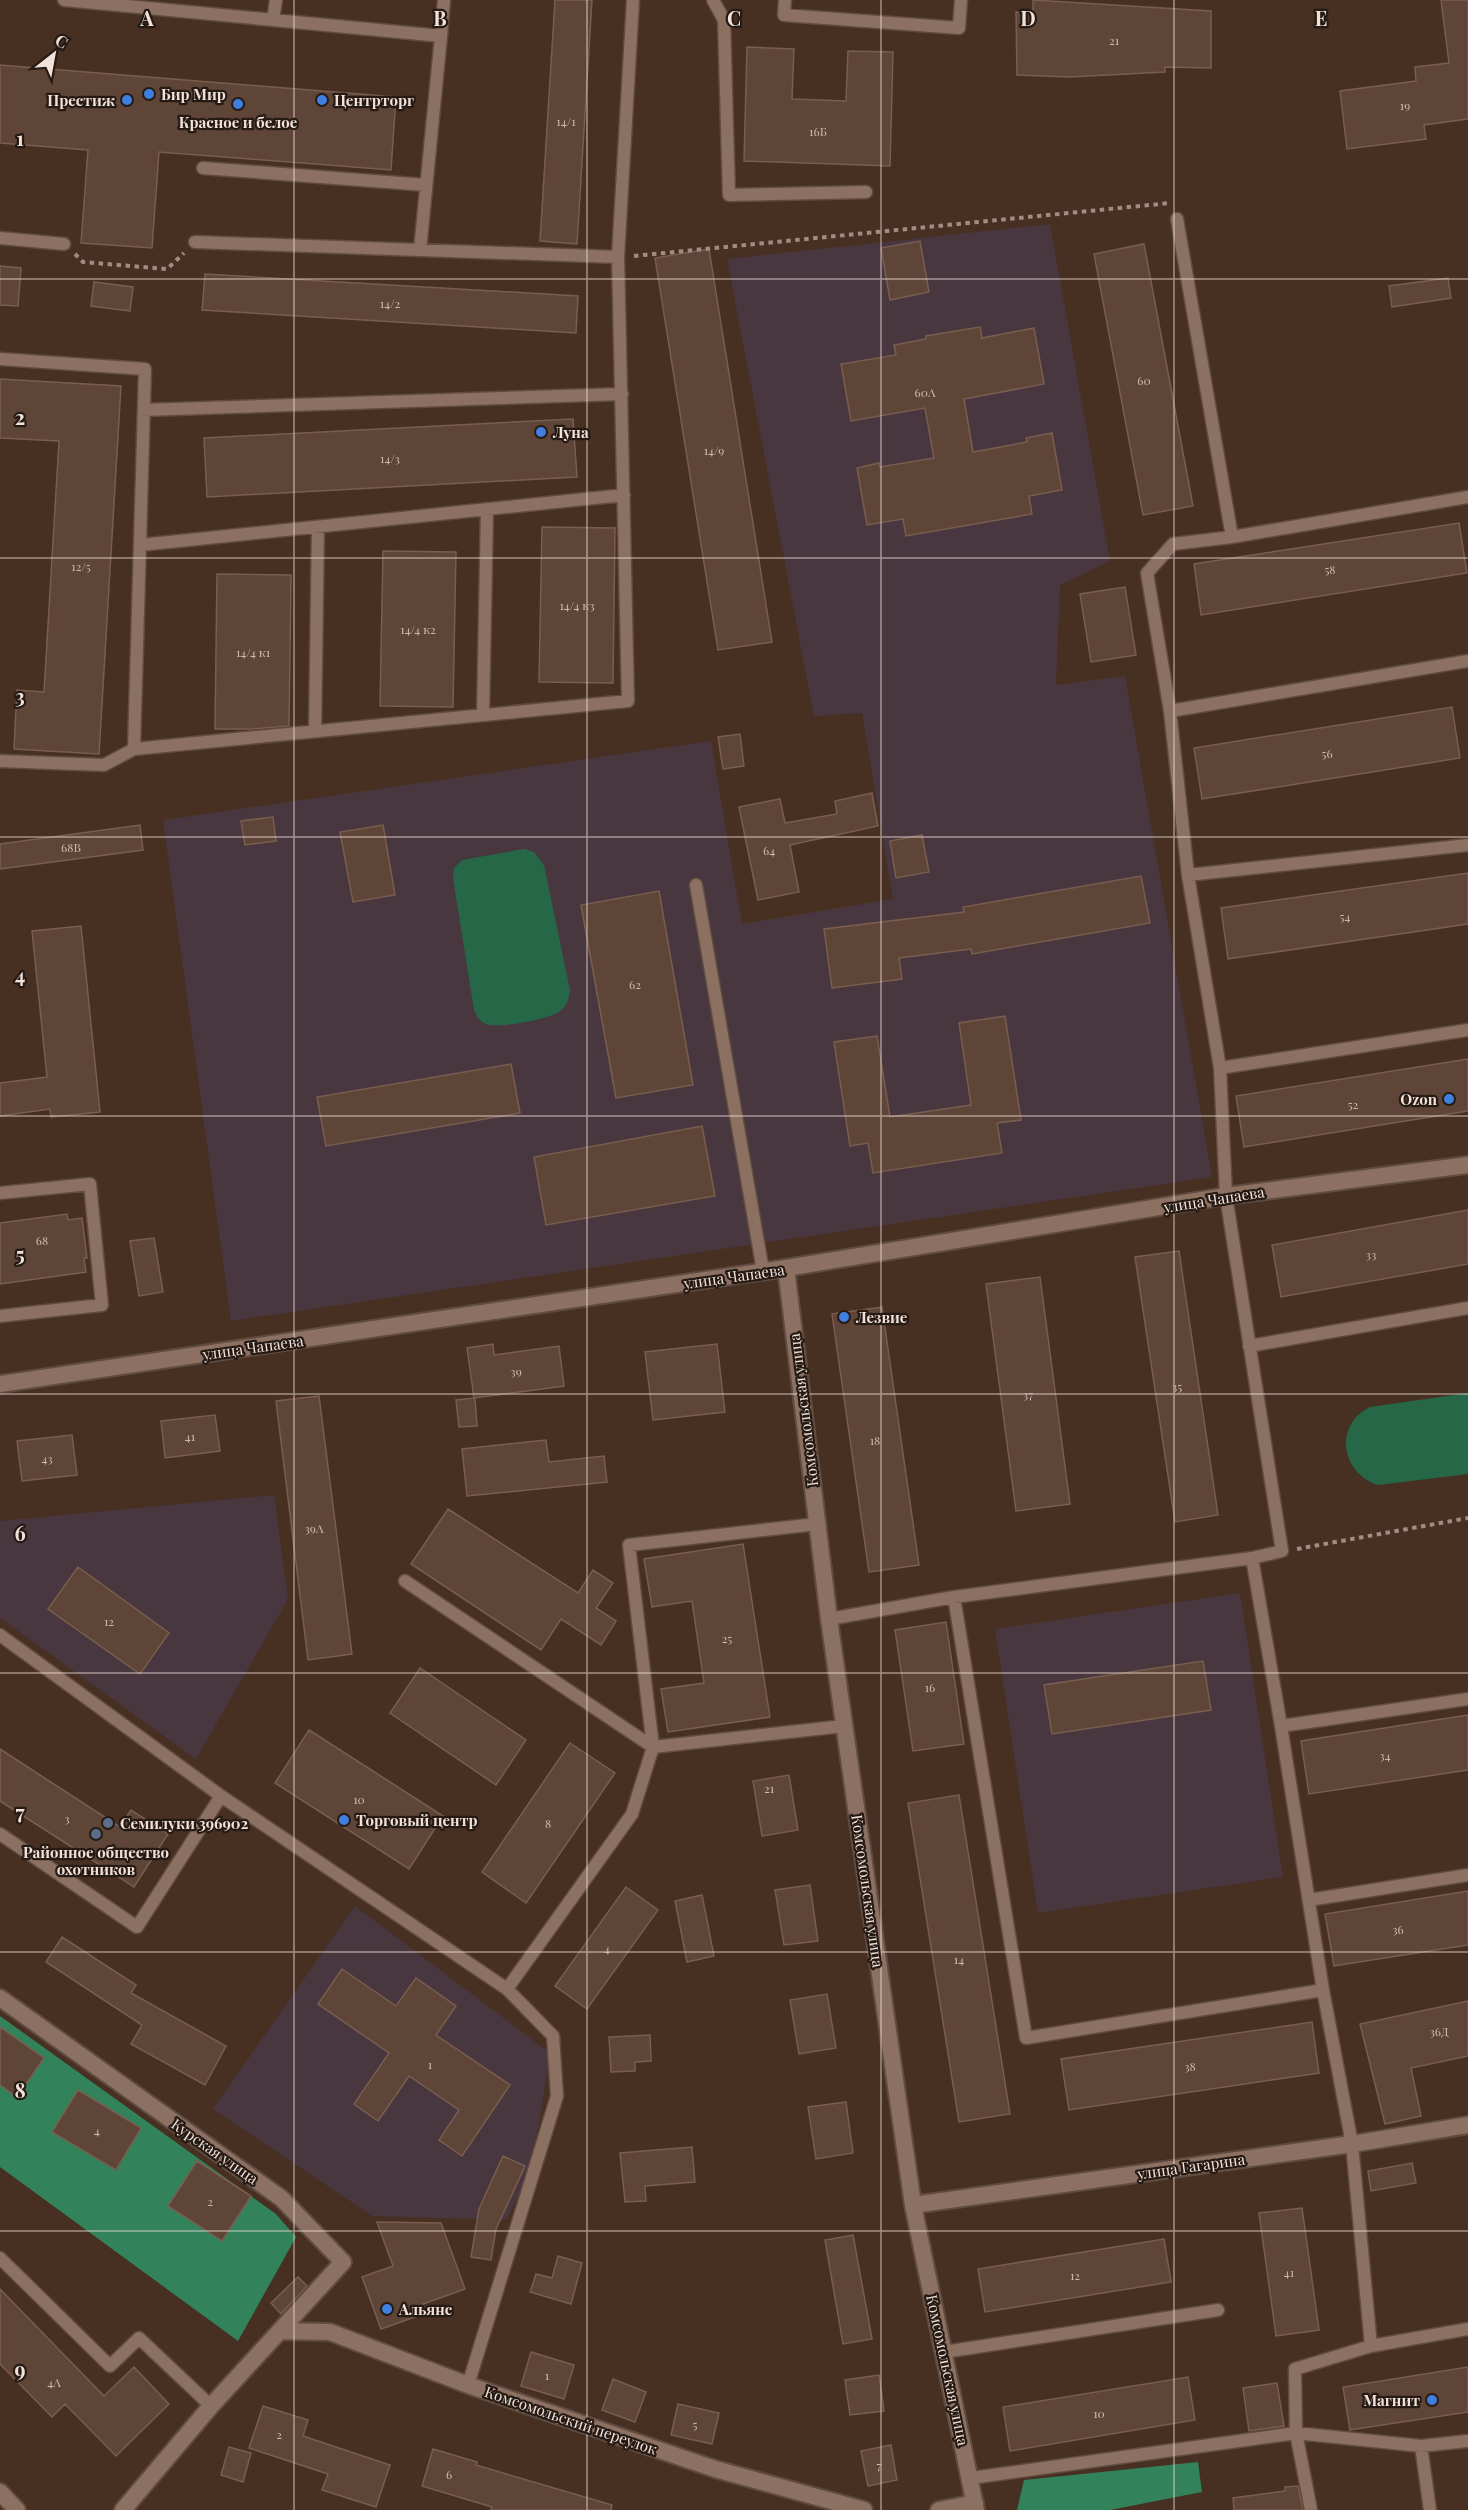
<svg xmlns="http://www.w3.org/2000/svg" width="1468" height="2510" font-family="'Playfair Display',serif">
  <rect width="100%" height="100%" fill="#472f22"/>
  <path fill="#493740" d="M1050 224 1110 561 1060 585 1056 685 1125 676 1212 1177 231 1321 163 820 711 741 742 924 893 899 862 713 814 716 727 259Z
    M274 1495 288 1599 196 1759 0 1618V1521Z
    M1240 1593 1283 1877 1038 1913 995 1629Z
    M355 1906 550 2053 532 2168 506 2220 372 2216 213 2109Z"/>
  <path fill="#266748" d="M524 849 534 852 544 865 570 990C569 999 567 1006 560 1011 551 1019 497 1029 486 1024 479 1021 477 1016 474 1010L453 878 454 868 462 860Z
    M1468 1393V1474L1378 1485C1341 1473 1333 1425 1370 1407Z"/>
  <path fill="#32825c" d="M0 2016 276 2214 296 2237 238 2341 0 2167Z
    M1198 2462 1202 2492 1110 2510H1017L1024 2480Z"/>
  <path fill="#5f4537" stroke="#795e50" stroke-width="1.5" d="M555 0H592L577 244 540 241Z
    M1033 0 1211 11V68L1165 67V72L1069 77 1017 75 1016 12 1033 13Z
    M1441 0H1468V119L1424 125 1426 139 1347 149 1340 91 1416 81 1415 67 1449 63Z
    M747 47 794 49 792 99 846 101 848 51 893 52 890 166 744 161Z
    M0 65 396 97 391 170 159 152 152 248 81 243 88 150 0 143Z
    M920 241 929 292 890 300 881 248Z
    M1144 244 1193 506 1143 515 1094 254Z
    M709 249 772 642 718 650 655 258Z
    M0 266 21 268 18 306 0 305Z
    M205 274 578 296 576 333 202 310Z
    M1448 278 1451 298 1392 307 1389 286Z
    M94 282 133 287 130 311 91 306Z
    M980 327 982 338 1034 328 1044 384 964 399 973 452 1027 442 1026 438 1052 433 1062 490 1029 496 1032 514 906 536 903 519 867 525 857 468 879 463 880 467 934 458 925 408 851 421 841 364 896 355 894 345 926 339V336Z
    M0 379 121 386 99 754 14 749 17 690 44 692 59 441 0 438Z
    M573 419 577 477 207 497 204 438Z
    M1459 523 1467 573 1201 615 1194 564Z
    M542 527 615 528 613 683 539 682Z
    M383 551 456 552 453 707 380 706Z
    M217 574 291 575 289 726 252 729H215Z
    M1125 587 1136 655 1091 662 1080 594Z
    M1452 707 1460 758 1202 799 1194 748Z
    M740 734 744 766 723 769 718 737Z
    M872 793 878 826 790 845 799 892 758 900 739 807 780 799 785 823 837 814 835 801Z
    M273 817 276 841 245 845 241 821Z
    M140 825 143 850 0 869V844Z
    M383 825 395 895 353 902 340 832Z
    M922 835 929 872 896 878 890 841Z
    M1468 873V924L1228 959 1221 908Z
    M1141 876 1150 923 972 954 971 949 899 958 902 979 832 988 824 929 964 912 963 907Z
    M659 891 693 1085 616 1098 581 905Z
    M81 926 100 1112 51 1117 50 1109 0 1116V1083L47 1077 32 931Z
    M1005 1016 1021 1120 997 1123 1002 1153 873 1173 868 1143 850 1146 834 1042 877 1036 890 1117 971 1105 959 1023Z
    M1468 1059V1111L1244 1147 1236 1096Z
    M511 1064 520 1113 326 1146 317 1097Z
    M702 1126 715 1196 546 1225 534 1157Z
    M1468 1210V1264L1281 1297 1272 1245Z
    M67 1214 68 1220 82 1218 87 1258H84L86 1272 0 1284V1223Z
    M154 1238 163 1292 139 1296 130 1241Z
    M1179 1251 1218 1515 1175 1522 1135 1257Z
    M1040 1277 1070 1504 1016 1511 986 1284Z
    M882 1307 919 1565 869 1572 832 1314Z
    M493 1344 494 1355 559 1346 564 1386 474 1398 467 1348Z
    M717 1344 725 1412 653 1420 645 1352Z
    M319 1396 352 1654 308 1660 276 1401Z
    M475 1398 477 1426 459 1427 456 1400Z
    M215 1415 220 1451 165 1458 161 1421Z
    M72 1435 77 1475 22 1481 17 1441Z
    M546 1440 549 1462 604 1456 607 1482 467 1496 462 1449Z
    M448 1509 578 1593 593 1570 613 1583 596 1608 616 1621 601 1645 561 1619 541 1650 411 1564Z
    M743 1544 770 1717 668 1732 661 1689 704 1683 692 1601 652 1607 644 1559Z
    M78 1567 169 1633 140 1674 48 1609Z
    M946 1622 964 1744 913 1751 895 1630Z
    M1203 1661 1211 1710 1052 1734 1044 1685Z
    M420 1668 526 1740 496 1785 390 1713Z
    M1468 1715V1770L1309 1794 1301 1741Z
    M309 1730 443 1816 409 1869 275 1783Z
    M570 1743 615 1773 526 1903 482 1872Z
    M0 1749 120 1827 131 1810 168 1834 134 1887 0 1801Z
    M789 1775 798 1830 762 1836 753 1781Z
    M959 1795 1010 2114 959 2122 908 1803Z
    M810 1885 818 1941 784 1945 775 1890Z
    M626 1887 658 1910 587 2009 555 1986Z
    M1468 1891V1945L1334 1966 1325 1914Z
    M702 1895 714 1956 687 1962 675 1901Z
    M62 1937 136 1985 131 1993 226 2046 205 2085 131 2044 142 2025 46 1962Z
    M342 1969 396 2006 416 1978 456 2006 436 2035 510 2085 462 2156 439 2140 459 2110 409 2076 378 2121 354 2104 389 2053 318 2004Z
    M827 1994 836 2048 799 2054 790 2000Z
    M1468 2001V2056L1411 2068 1421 2116 1385 2124 1360 2024Z
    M1312 2022 1319 2073 1069 2110 1061 2059Z
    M0 2027 44 2058 17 2097 0 2085Z
    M650 2035 651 2061 635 2062V2071L611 2072 609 2037Z
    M78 2090 141 2128 116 2170 52 2132Z
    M846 2102 853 2153 816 2159 808 2107Z
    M692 2147 695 2182 645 2186 646 2201 625 2202 620 2153Z
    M503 2156 525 2166 496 2229 491 2260 471 2257 479 2209Z
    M197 2161 251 2196 222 2241 168 2206Z
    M1412 2163 1416 2183 1371 2191 1368 2171Z
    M1302 2208 1319 2330 1276 2336 1259 2213Z
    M377 2222 441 2223 465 2289 423 2304 426 2313 381 2329 362 2277 393 2266Z
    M853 2235 872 2339 843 2344 825 2240Z
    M1164 2239 1171 2282 985 2312 978 2269Z
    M558 2256 582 2263 571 2304 530 2292 536 2274 552 2278Z
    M298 2277 307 2286 281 2314 271 2303Z
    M0 2289 104 2396 134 2367 169 2404 116 2456 65 2404 52 2417 0 2364Z
    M531 2352 574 2365 564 2399 521 2386Z
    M1468 2367V2412L1350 2430 1343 2387Z
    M879 2375 884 2411 850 2415 845 2380Z
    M1188 2377 1195 2420 1010 2451 1003 2407Z
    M613 2379 646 2392 635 2422 602 2410Z
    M1277 2383 1284 2426 1249 2431 1243 2388Z
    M678 2404 719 2413 712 2444 671 2435Z
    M263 2406 308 2420 303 2436 390 2465 376 2507 322 2490 328 2474 249 2448Z
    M891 2445 897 2480 868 2486 861 2451Z
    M229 2447 251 2453 243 2482 221 2475Z
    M433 2449 477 2462 476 2465 612 2505 611 2510H491L492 2507 422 2486Z
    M1298 2486 1303 2510H1234L1233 2498 1285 2491V2487Z"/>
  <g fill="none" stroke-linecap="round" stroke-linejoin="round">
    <g stroke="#604b40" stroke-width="15">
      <path id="service" d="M64 0 441 36 444 0
        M713 0 724 20 729 195 866 192
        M785 0 784 15 959 28 961 0
        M273 20 276 0
        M203 168 426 185
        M1177 219 1232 537 1468 497
        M0 238 64 244
        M195 242 618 257 633 0
        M420 250 441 36
        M0 359 145 369 134 749
        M144 410 622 394
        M1232 537 1173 544 1147 573 1170 711 1468 661
        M140 545 624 495
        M483 715 487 509
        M315 731 318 527
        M0 761 104 765 134 749 628 701 618 257
        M1188 875 1468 845
        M696 885 763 1271
        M1220 1068 1468 1030
        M0 1193 90 1184 102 1305 0 1316
        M1249 1346 1468 1308
        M817 1524 629 1545 653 1747 844 1726
        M1252 1558 1281 1726
        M405 1581 653 1747 632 1814 507 1989
        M954 1597 1026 2038 1323 1990
        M829 1619 954 1597 1252 1558 1282 1551 1226 1196 1220 1068 1188 875 1170 711
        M0 1635 221 1796 137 1927 0 1834
        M221 1796 507 1989 553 2036 557 2096 468 2385
        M1309 1900 1468 1875
        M0 2258 110 2366 139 2338 211 2406
        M1371 2346 1468 2329
        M944 2352 1218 2310
        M1421 2446 1430 2510
        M971 2478 1296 2433 1421 2446 1468 2441
        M1311 2510 1296 2433 1295 2369 1371 2346 1352 2144 1323 1990 1281 1726 1468 1699"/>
    </g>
    <g stroke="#604b40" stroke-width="20">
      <path id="minor" d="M786 1268 829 1619 913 2205 976 2510
        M0 1998 281 2198 343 2262 211 2406 123 2510
        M913 2205 1352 2144 1468 2125
        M280 2331 330 2332 468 2385 715 2469 864 2510
        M939 2510 975 2503"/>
    </g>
    <g stroke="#604b40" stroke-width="20">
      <path id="tertiary" d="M0 1384 786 1268 1226 1196 1468 1165
        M0 2492 17 2510"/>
    </g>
    <path stroke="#a08c82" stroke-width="4" stroke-dasharray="4.5 4.5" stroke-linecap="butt" d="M75 254 83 262 167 269 184 253
      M634 256 1170 203
      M1297 1549 1468 1518"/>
    <use href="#service" stroke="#8c7061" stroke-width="12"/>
    <use href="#minor" stroke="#8c7061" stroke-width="16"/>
    <use href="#tertiary" stroke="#8c7061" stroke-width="16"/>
  </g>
  <path fill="none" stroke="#f2e2da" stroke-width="1.5" stroke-opacity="0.55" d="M294 0V2510M587 0V2510M881 0V2510M1174 0V2510M0 279H1468M0 558H1468M0 837H1468M0 1116H1468M0 1394H1468M0 1673H1468M0 1952H1468M0 2231H1468"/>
  <g fill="#3f7fe0" stroke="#251a14" stroke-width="2">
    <circle cx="149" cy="94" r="6"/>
    <circle cx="127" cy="100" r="6"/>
    <circle cx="322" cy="100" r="6"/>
    <circle cx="238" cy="104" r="6"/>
    <circle cx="541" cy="432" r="6"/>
    <circle cx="1449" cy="1099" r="6"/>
    <circle cx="844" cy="1317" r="6"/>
    <circle cx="344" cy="1820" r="6"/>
    <circle cx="387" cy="2309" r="6"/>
    <circle cx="1432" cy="2400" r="6"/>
  </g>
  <g fill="#5c6f8a" stroke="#251a14" stroke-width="2">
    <circle cx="108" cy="1823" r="6"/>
    <circle cx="96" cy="1834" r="6"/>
  </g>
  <g text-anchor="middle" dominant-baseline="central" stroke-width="4.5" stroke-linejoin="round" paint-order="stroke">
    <g font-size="12" fill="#cdbbb1">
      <text x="1114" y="40">21</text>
      <text x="1405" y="105">19</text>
      <text x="566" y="121">14/1</text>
      <text x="818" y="131">16Б</text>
      <text x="390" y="303">14/2</text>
      <text x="1144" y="380">60</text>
      <text x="925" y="392">60А</text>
      <text x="714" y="450">14/9</text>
      <text x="390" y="458">14/3</text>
      <text x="81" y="566">12/5</text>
      <text x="1330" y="569">58</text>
      <text x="577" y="605">14/4 к3</text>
      <text x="418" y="629">14/4 к2</text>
      <text x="253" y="652">14/4 к1</text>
      <text x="1327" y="753">56</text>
      <text x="71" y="847">68В</text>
      <text x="769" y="850">64</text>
      <text x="1345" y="916">54</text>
      <text x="635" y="984">62</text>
      <text x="1353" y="1104">52</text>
      <text x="42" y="1240">68</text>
      <text x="1371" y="1254">33</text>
      <text x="516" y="1371">39</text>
      <text x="1177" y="1386">35</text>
      <text x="1028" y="1394">37</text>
      <text x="190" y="1436">41</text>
      <text x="875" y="1440">18</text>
      <text x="47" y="1458">43</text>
      <text x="314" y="1528">39А</text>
      <text x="109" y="1621">12</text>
      <text x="727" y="1638">25</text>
      <text x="930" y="1687">16</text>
      <text x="1385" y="1755">34</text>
      <text x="769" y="1788">21</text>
      <text x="359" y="1799">10</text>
      <text x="67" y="1818">3</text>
      <text x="548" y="1823">8</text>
      <text x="1398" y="1929">36</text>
      <text x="607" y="1948">4</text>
      <text x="959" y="1959">14</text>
      <text x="1439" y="2031">36Д</text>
      <text x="430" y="2064">1</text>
      <text x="1190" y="2066">38</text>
      <text x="97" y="2130">4</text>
      <text x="210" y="2201">2</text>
      <text x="1289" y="2272">41</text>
      <text x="1075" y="2275">12</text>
      <text x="547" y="2375">1</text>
      <text x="54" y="2382">4А</text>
      <text x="1099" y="2413">10</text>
      <text x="695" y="2424">5</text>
      <text x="279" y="2434">2</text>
      <text x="879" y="2465">7</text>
      <text x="449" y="2474">6</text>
    </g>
    <g font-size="15" font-weight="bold" fill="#f2e2da" stroke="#251a14" text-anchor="start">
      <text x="161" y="94">Бир Мир</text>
      <text x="115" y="100" text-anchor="end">Престиж</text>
      <text x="334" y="100">Центрторг</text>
      <text x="238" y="122" text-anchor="middle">Красное и белое</text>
      <text x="553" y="432">Луна</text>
      <text x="1437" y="1099" text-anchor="end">Ozon</text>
      <text x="856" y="1317">Лезвие</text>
      <text x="356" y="1820">Торговый центр</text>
      <text x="120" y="1823">Семилуки 396902</text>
      <text x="96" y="1852" text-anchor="middle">Районное общество<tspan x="96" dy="17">охотников</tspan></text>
      <text x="399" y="2309">Альянс</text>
      <text x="1420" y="2400" text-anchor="end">Магнит</text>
    </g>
    <g font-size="15" fill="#f2e2da" stroke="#251a14">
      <text transform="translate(1214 1199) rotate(-9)">улица Чапаева</text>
      <text transform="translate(734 1276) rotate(-8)">улица Чапаева</text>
      <text transform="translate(253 1347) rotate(-8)">улица Чапаева</text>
      <text transform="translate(803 1410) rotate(-97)">Комсомольская улица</text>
      <text transform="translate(868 1891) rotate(82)">Комсомольская улица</text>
      <text transform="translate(215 2151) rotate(35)">Курская улица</text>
      <text transform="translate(1191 2166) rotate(-8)">улица Гагарина</text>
      <text transform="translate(948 2370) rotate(78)">Комсомольская улица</text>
      <text transform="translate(571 2420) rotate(19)">Комсомольский переулок</text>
    </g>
  </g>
  <g font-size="20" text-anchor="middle" font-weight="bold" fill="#f2e2da" stroke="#251a14" stroke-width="4.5" stroke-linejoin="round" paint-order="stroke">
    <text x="147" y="26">A</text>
    <text x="440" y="26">B</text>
    <text x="734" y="26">C</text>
    <text x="1028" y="26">D</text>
    <text x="1321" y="26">E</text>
    <text x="20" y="146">1</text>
    <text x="20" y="425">2</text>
    <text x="20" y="704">3</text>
    <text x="20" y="983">4</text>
    <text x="20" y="1262">5</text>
    <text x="20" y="1541">6</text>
    <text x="20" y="1820">7</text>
    <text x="20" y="2098">8</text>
    <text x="20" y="2377">9</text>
  </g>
  <g transform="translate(54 54) rotate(31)" stroke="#251a14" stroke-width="4.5" paint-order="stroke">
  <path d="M0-4.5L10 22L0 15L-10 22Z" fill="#f2e2da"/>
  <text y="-9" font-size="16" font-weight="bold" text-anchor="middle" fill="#f2e2da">С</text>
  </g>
</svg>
